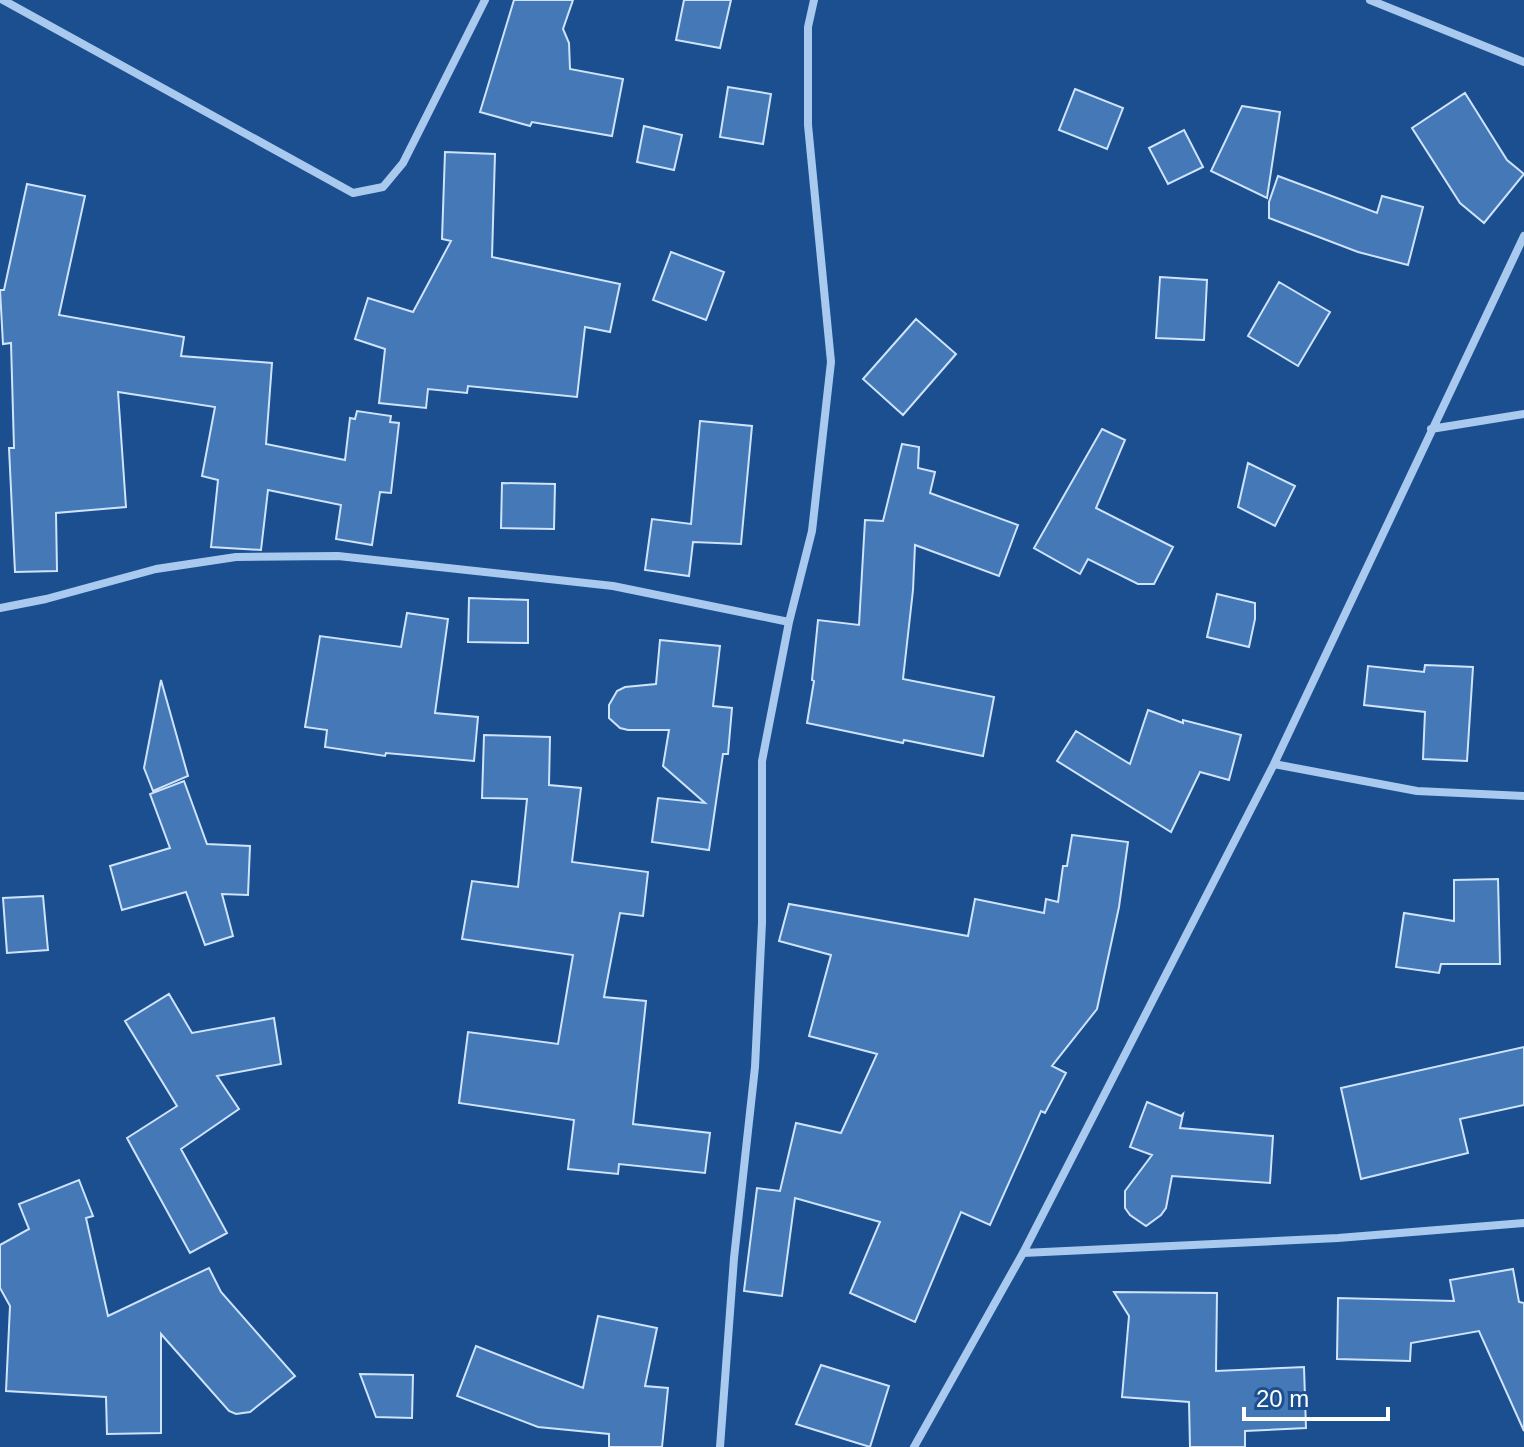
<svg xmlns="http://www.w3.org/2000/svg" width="1524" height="1447" font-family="Helvetica,sans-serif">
  <rect width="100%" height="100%" fill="#1b4f8f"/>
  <path fill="#4478b7" stroke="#cfe3fa" stroke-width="2" d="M514 0H573L563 29 569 43 570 69 623 79 612 136 532 122 530 126 480 112Z
    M684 0H731L720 48 676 40Z
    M728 87 771 94 763 144 720 137Z
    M1075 89 1123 108 1107 149 1059 130Z
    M1465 93 1507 160 1524 174 1484 223 1460 203 1412 128Z
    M1242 106 1280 112 1267 198 1211 171Z
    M644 126 682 135 674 170 637 162Z
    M1184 130 1203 167 1168 184 1149 148Z
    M445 152 495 154 492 257 620 284 610 332 585 327 577 397 468 386 467 393 428 389 426 408 379 403 385 349 355 339 368 298 413 312 451 241 442 239Z
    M1278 176 1377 213 1382 196 1423 207 1408 265 1358 252 1269 218V202Z
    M27 184 85 196 59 315 184 337 181 356 272 363 266 444 345 460 350 418 355 419 357 411 391 416 390 422 399 423 391 493 380 492 372 545 336 539 341 505 268 490 261 550 211 547 218 480 202 476 215 407 118 392 126 507 56 513 57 571 15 572 9 448H14L11 343 3 344 0 290H4Z
    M671 252 724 272 706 320 653 300Z
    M1160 277 1207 280 1204 340 1156 338Z
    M1279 282 1330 312 1298 366 1248 336Z
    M916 319 956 354 903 415 863 379Z
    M700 421 752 426 741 544 693 542 689 576 645 570 652 519 691 524Z
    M1102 429 1125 440 1096 508 1173 547 1154 584H1138L1088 559 1080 574 1034 548Z
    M902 444 919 447 918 468 935 472 930 493 1018 525 999 576 915 545 913 590 903 679 994 697 983 756 904 740 903 743 807 723 814 681 812 680 818 620 859 625 865 520 883 521Z
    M1248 463 1295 486 1275 526 1238 507Z
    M502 483 555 484 554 529 501 528Z
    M1217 594 1255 603V619L1249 647 1207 637Z
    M469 598 528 600V643L468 642Z
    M407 613 448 619 435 713 478 717 474 761 386 753 385 756 325 747 327 730 305 727 320 636 401 647Z
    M660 640 720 646 713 706 732 708 728 754H723L709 850 652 842 658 798 705 803 663 766 669 730H628L620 728 609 718V705L617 691 625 687 656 684Z
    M1425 665 1473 667 1467 761 1423 759 1425 712 1364 705 1368 666 1424 672Z
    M161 680 188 776 153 791 144 768Z
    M1148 710 1183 723V720L1241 735 1229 780 1200 772 1171 832 1057 761 1076 731 1130 764Z
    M484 735 550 737 549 785 581 788 572 862 648 872 643 916 620 913 604 997 646 1001 633 1124 710 1133 705 1173 619 1164 618 1174 568 1169 574 1120 459 1103 468 1032 558 1044 573 955 462 939 472 881 518 887 527 799 482 798Z
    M184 781 207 844 250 846 248 895 222 894 233 936 205 945 186 892 122 910 110 866 170 848 150 794Z
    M1072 835 1128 842 1119 907 1097 1009 1052 1066 1066 1073 1045 1113 1041 1111 990 1225 961 1212 915 1322 850 1293 880 1222 795 1198 782 1296 744 1291 757 1188 780 1191 796 1123 841 1133 877 1054 809 1036 831 955 779 941 789 904 968 936 975 899 1044 913 1046 899 1058 902 1063 866H1067Z
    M1498 879 1500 964H1441L1439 973 1396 967 1404 913 1454 921V880Z
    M43 896 48 950 7 953 3 898Z
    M169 994 192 1033 274 1018 281 1064 217 1076 239 1109 181 1149 227 1233 190 1253 127 1138 177 1106 125 1021Z
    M1524 1047V1105L1460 1119 1468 1153 1361 1179 1341 1088Z
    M1147 1102 1181 1116 1183 1114 1180 1128 1273 1136 1270 1183 1172 1176 1166 1208 1161 1215 1146 1226 1130 1215 1125 1208V1191L1152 1155 1130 1147Z
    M79 1180 93 1216 86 1218 108 1316 209 1268 221 1292 295 1376 250 1412 236 1414 229 1411 161 1334V1433L107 1434 106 1397 6 1391 10 1306 0 1288V1245L29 1229 19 1204Z
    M1513 1269 1519 1302 1524 1303V1431L1479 1331 1411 1343 1410 1361 1337 1359 1338 1298 1454 1301 1450 1280Z
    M1114 1292 1217 1293 1216 1371 1304 1367 1306 1428 1245 1431V1447H1190L1189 1402 1122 1397 1129 1316Z
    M598 1316 657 1328 645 1386 668 1388 662 1447H609V1434L538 1427 457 1396 476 1346 583 1388Z
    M821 1365 889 1386 870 1447 796 1424Z
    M360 1374 413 1375 412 1418 376 1417Z"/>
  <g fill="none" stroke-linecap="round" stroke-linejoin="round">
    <path stroke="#a9c9ee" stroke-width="8" d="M3 0 353 193 383 187 403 163 485 0
      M1370 0 1524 62
      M1431 429 1524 414
      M0 608 46 599 156 569 236 557 338 556 613 586 789 622
      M1274 764 1417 791 1524 796
      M1023 1253 1338 1238 1524 1223
      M720 1447 734 1258 755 1067 762 923V761L789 622 812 531 831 362 808 125V27L814 0
      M914 1447 1023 1253 1274 764 1524 236"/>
  </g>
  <path d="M1244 1407v12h144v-12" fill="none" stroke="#ffffff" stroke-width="4"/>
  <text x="1256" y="1407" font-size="24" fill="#ffffff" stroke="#1b4f8f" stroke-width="6" paint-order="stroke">20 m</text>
</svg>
